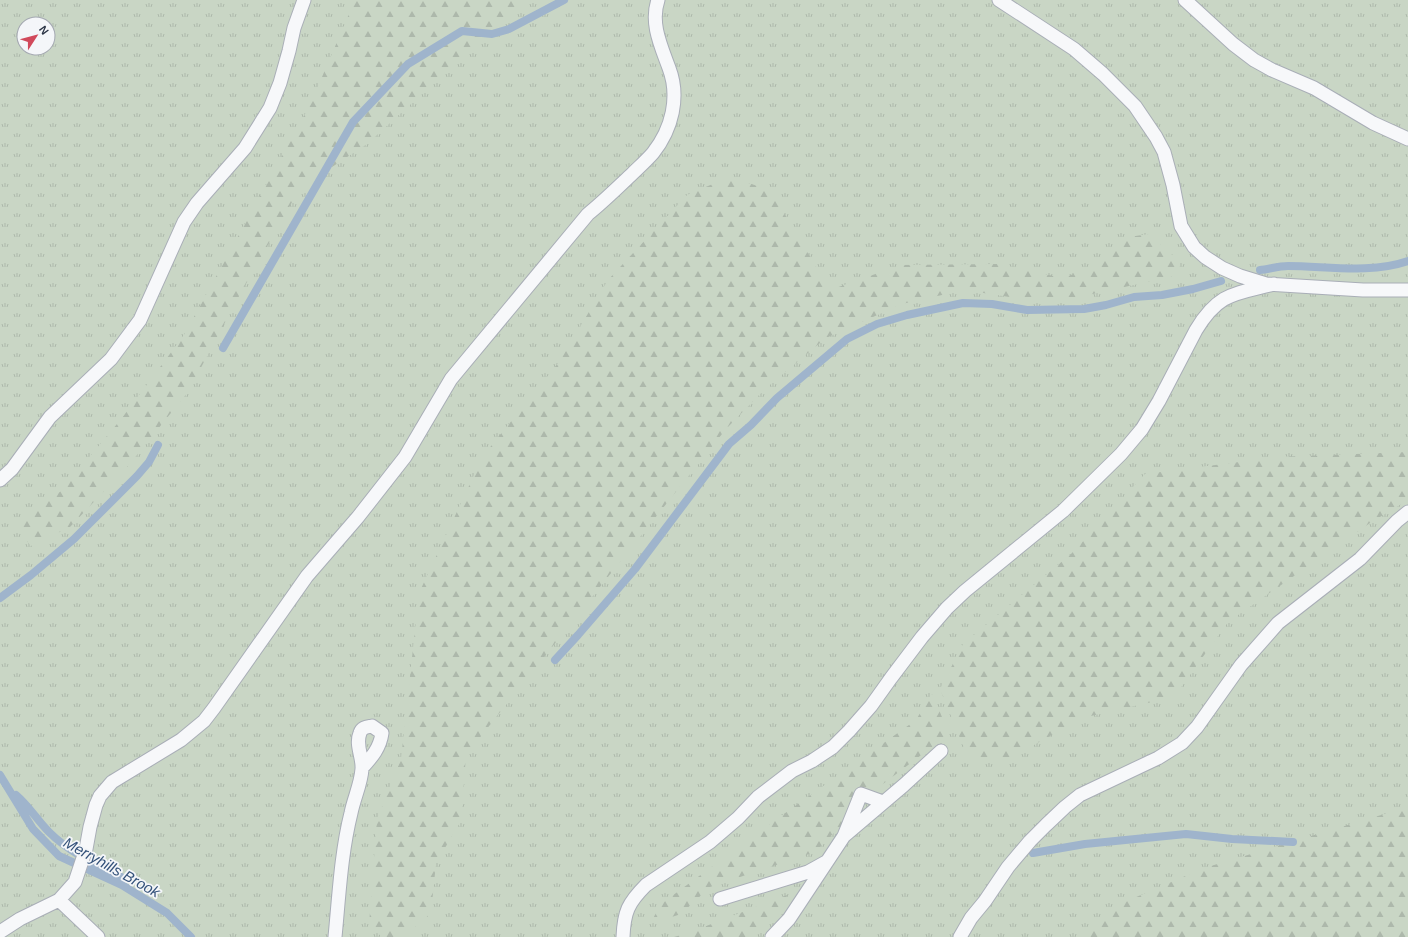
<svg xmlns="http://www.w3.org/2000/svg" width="1408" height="937" font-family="Helvetica,sans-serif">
  <defs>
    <pattern id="grass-tufts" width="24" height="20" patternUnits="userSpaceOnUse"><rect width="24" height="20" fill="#c9d6c5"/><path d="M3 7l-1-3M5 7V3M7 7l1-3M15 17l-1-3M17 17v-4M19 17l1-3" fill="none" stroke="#adb8ab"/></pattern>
    <pattern id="forest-firs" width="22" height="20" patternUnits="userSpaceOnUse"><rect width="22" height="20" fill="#c9d6c5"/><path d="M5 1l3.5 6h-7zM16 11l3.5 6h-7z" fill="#adb8ab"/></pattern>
  </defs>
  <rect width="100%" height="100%" fill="#e4e7ec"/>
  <path fill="url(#grass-tufts)" fill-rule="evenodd" d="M0 0H1408V937H0ZM24 24H48V48H24Z"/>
  <path fill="url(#forest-firs)" d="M355 0H533L458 61 367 144 300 188 238 298 188 392 127 467 70 527 31 546 13 525 61 491 122 418 184 335 310 105Z
    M729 177 770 190 830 290 901 265 998 264 1063 278 1100 264 1122 238 1149 234 1180 262 1179 275 1079 297 1016 298 964 290 902 304 826 338 766 388 726 429 466 755 461 821 436 863 431 913 404 937H382L369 925 377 819 401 759 419 593 483 456 559 362 608 280 687 195Z
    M1408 452V500L1370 523 1228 622 1174 697 1082 718 1009 759 968 758 940 689 963 644 1071 554 1145 474 1277 457Z
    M932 693 949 734 879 787 815 852 710 887 681 914 650 924 661 904 781 816 916 720Z
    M1408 807V937H1080L1127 901 1204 868Z
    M787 895 781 912 755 937H674L688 933Z"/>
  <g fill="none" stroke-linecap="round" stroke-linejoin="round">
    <path stroke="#9fb4cc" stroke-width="8" d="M1260 270C1269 269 1279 266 1288 266 1326 266 1371 274 1408 261
      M223 348 353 122 408 64 462 31 492 34 509 29 564 0
      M0 598 31 575 74 539 137 476 149 462 158 445
      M555 660 578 635 635 569 729 444 751 425 777 398 847 339 877 324 907 315 963 303 992 304 1027 310 1084 309 1106 305 1134 297 1162 295 1193 289 1221 281
      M0 775 33 829 59 856 122 885 167 913 191 937
      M16 795C29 806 37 820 49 832 70 853 97 865 123 878
      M1033 853 1085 844 1186 834 1232 839 1293 842"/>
    <g stroke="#a9aeb7" stroke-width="15">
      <path id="service" d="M999 0 1074 49 1103 74 1135 106 1156 137 1164 152 1173 185 1181 226 1194 247 1205 257 1222 268 1240 276 1266 284 1363 290H1408
        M1185 0 1233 44 1254 60 1272 70 1314 88 1373 123 1408 139
        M0 480 12 469 50 417 111 359 140 320 184 222 197 203 245 148 270 108 280 83 289 51 294 28 304 0
        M883 802 861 794 844 836 904 785 941 751
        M720 899 808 872 826 862
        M59 900 98 937
        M0 932 20 919 59 900 75 882 86 849 90 827 96 805 100 796 112 782 181 740 204 721 214 708 307 576 358 517 405 457 451 379 588 214C603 202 617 188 631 175 638 168 646 161 653 153 672 129 680 97 669 68 661 46 650 23 658 0
        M335 937C339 896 341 853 351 813 354 798 361 784 362 769 363 757 355 745 360 733 362 727 367 727 372 726L382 733C380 748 372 757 362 768
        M623 937C624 912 628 903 646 885L710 842 738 818 758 797 792 771 812 761 833 747 849 731 871 706 891 678 922 637 947 608 965 591 1063 511 1121 454 1142 429 1159 401 1196 330C1219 292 1235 294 1274 284
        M772 937 789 919 844 836
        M960 937 971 918 985 901 1008 867 1030 841 1046 825 1065 807 1080 795 1158 758 1182 743 1197 727 1241 665 1278 623 1360 559 1397 521 1408 512"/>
    </g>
    <use href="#service" stroke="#f7f8fa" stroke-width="13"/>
  </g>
  <g text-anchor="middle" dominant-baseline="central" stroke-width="3.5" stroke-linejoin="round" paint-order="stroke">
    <g font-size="15" font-style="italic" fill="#34527a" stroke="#f4f6f9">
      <text transform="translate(112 867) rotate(29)">Merryhills Brook</text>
    </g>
  </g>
  <g transform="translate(36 36) rotate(54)"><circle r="19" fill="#f4f6f9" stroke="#a4a8b1"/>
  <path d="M0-3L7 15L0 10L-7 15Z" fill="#d1495b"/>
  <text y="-6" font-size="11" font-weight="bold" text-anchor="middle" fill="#2b3445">N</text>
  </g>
</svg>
